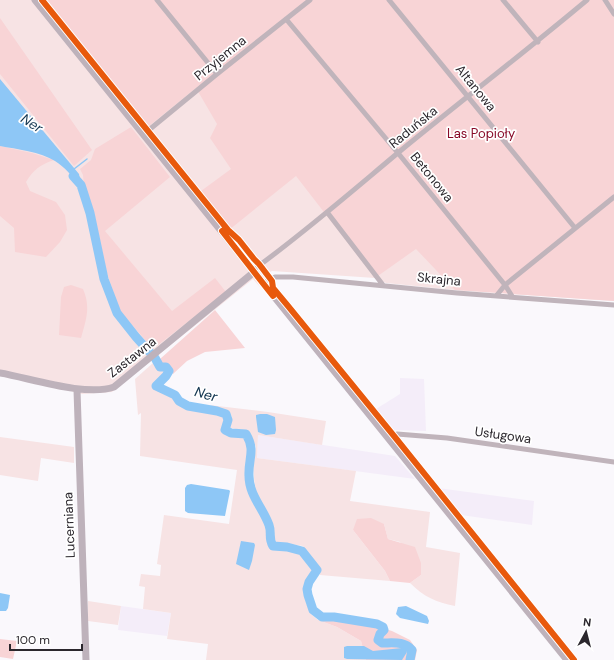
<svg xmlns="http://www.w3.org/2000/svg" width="614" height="660" font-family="'DM Sans',sans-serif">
  <rect width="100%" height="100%" fill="#faf8fc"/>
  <path fill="#f4edf9" d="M400 378 424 379 426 431 394 430 376 409 400 394Z
    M258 435 395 456 415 479 257 458Z
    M438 488 534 501 532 525 461 515Z
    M121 606 171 613 167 636 118 630Z"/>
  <path fill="#f7e3e4" d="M0 0H614V301L455 290 386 283 375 278 272 271 263 275 266 278 257 282 261 288 253 279 112 392 82 394 31 380 0 376Z
    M153 363 158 369 164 370V373L154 383V388L172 398 177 404 195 411 218 414 224 417 225 421 223 431 230 435 242 436 248 445 246 477 249 495 267 527 266 537 271 548 285 549 299 553 312 570 306 580 304 591 306 603 311 614 318 620 337 627 361 641 366 660H206L208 644 167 639 171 613 143 609 145 587 139 586 141 574 160 576 161 565 157 564 164 515 229 524 237 470 140 456 141 413 138 415 135 379Z
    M209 405 268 412 326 421 322 445 258 435 257 458 356 471 350 501 430 512 426 547 460 553 455 606C436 602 424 597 410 583L421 575 400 542 388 539 384 524 353 530 385 571 390 581 320 575 319 568 303 546 276 542 272 535 273 525 255 490 253 465 256 447 249 431 230 428 232 417 229 411Z
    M0 437 74 447V463L41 458 38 481 0 475Z
    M88 601 121 606 118 625 88 621Z"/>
  <path fill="#f8d4d6" d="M46 0H614V301L455 290 416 249 375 278 296 176 229 230 201 191 231 169 210 138 217 124 196 88 149 126 77 39Z
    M0 18 92 150 74 166 0 74Z
    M131 127 170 177 105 231 172 311 215 278 226 292 153 349 120 311 107 273 94 212 84 187 83 175 80 169 91 160 95 149Z
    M0 146 32 153 54 160C40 165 34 169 26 182L30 191 56 202 65 215 67 230 60 242 46 257 15 252 14 228 0 216Z
    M71 285 83 289C91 307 86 320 81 338L59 335 61 297 64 287Z
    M215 310 245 348 205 352 187 361 173 374 168 365 162 364 160 359Z
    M371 518 384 524 388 539 415 547 421 563V575L410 583 390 581 385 571 353 530 357 519Z
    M318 620 336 621 372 625 392 631 410 640 417 650 415 660H366L361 641 337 627Z
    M0 639 17 641 13 659 0 657Z"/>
  <path fill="#8ec7f6" d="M0 79 79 174 81 185C72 177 65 167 55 161 41 152 16 149 0 146Z
    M260 414H267L275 417 276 430 275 434 266 435 258 432 256 417V415Z
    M191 484 229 490 230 491 225 516 188 513 185 511V488L187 485Z
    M241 541 254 543 255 545 252 561 249 570 236 564Z
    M0 593 10 595 8 608 6 611H0Z
    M406 606 427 616 429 621 428 624 400 618 396 614 398 607Z
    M347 646H364L373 651 402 648 406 649 407 652 402 660 347 659 344 658V647Z"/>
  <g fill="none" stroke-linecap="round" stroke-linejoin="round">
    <path stroke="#8ec7f6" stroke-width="1.5" d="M74 169 87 159"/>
    <path stroke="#8ec7f6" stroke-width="9" d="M73 176 81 185 90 213 104 279 117 313 136 337 155 358 160 367H166L169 371 166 376 156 386 175 395 179 401 188 406 217 411 226 414 228 420 225 430 231 433 246 434C256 451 248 458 249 476 249 495 263 508 269 525 272 533 268 538 273 546L287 547 302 551 317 570 309 582 307 589 308 595 313 610 322 617H334L377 624 383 627 384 630 380 634 378 640 382 643C394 643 404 641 412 650L410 660"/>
    <path stroke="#c0b4bb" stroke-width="5" d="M157 0 217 74
      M389 0 575 228
      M503 0 538 42
      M605 0 614 14
      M286 19 398 153 505 285 512 296
      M144 134 217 74 310 0
      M327 212 383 285
      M253 270C304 233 351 192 399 152 461 101 525 52 587 0
      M263 283 275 277H293L457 293 614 305
      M497 295 505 285 614 197
      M388 438 397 434 447 438 614 462"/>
    <path stroke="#beb2bb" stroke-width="7" d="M35 0 567 660
      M0 373C30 378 86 397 114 387L254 272
      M77 390 86 660"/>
    <g stroke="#fff" stroke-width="8">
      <path id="cycleway" d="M42 0 228 230 239 240 254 259 259 264 272 281 273 288 288 306 394 436 574 660
        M222 231 273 296"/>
    </g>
    <use href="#cycleway" stroke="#e8590c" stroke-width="6"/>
  </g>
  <g text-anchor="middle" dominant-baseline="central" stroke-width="3.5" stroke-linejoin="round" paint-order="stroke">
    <g font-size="13" fill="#2b272d" stroke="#fff">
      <text transform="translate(220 58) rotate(-39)">Przyjemna</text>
      <text transform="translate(476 88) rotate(51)">Altanowa</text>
      <text transform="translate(413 127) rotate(-39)">Raduńska</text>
      <text transform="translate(432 177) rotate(51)">Betonowa</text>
      <text transform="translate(439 279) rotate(6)">Skrajna</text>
      <text transform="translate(132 357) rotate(-38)">Zastawna</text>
      <text transform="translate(503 435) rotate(8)">Usługowa</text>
      <text transform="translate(69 525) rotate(-92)">Lucerniana</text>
    </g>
    <g font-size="13" fill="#880a28" stroke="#fff">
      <text x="481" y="133">Las Popioły</text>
    </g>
    <g font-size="14" font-style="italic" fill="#123550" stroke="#fff">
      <text transform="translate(32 123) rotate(33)">Ner</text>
      <text transform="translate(206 394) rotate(15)">Ner</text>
    </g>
  </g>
  <g transform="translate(586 632) rotate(7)" stroke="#ffffff" stroke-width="3" paint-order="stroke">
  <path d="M0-3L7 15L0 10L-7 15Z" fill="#2b272d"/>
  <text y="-6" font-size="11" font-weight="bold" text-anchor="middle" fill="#2b272d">N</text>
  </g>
  <path d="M10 644v6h72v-6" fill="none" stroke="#2b272d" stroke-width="2"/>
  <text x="16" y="644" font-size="12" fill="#2b272d" stroke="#ffffff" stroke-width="3" paint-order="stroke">100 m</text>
</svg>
